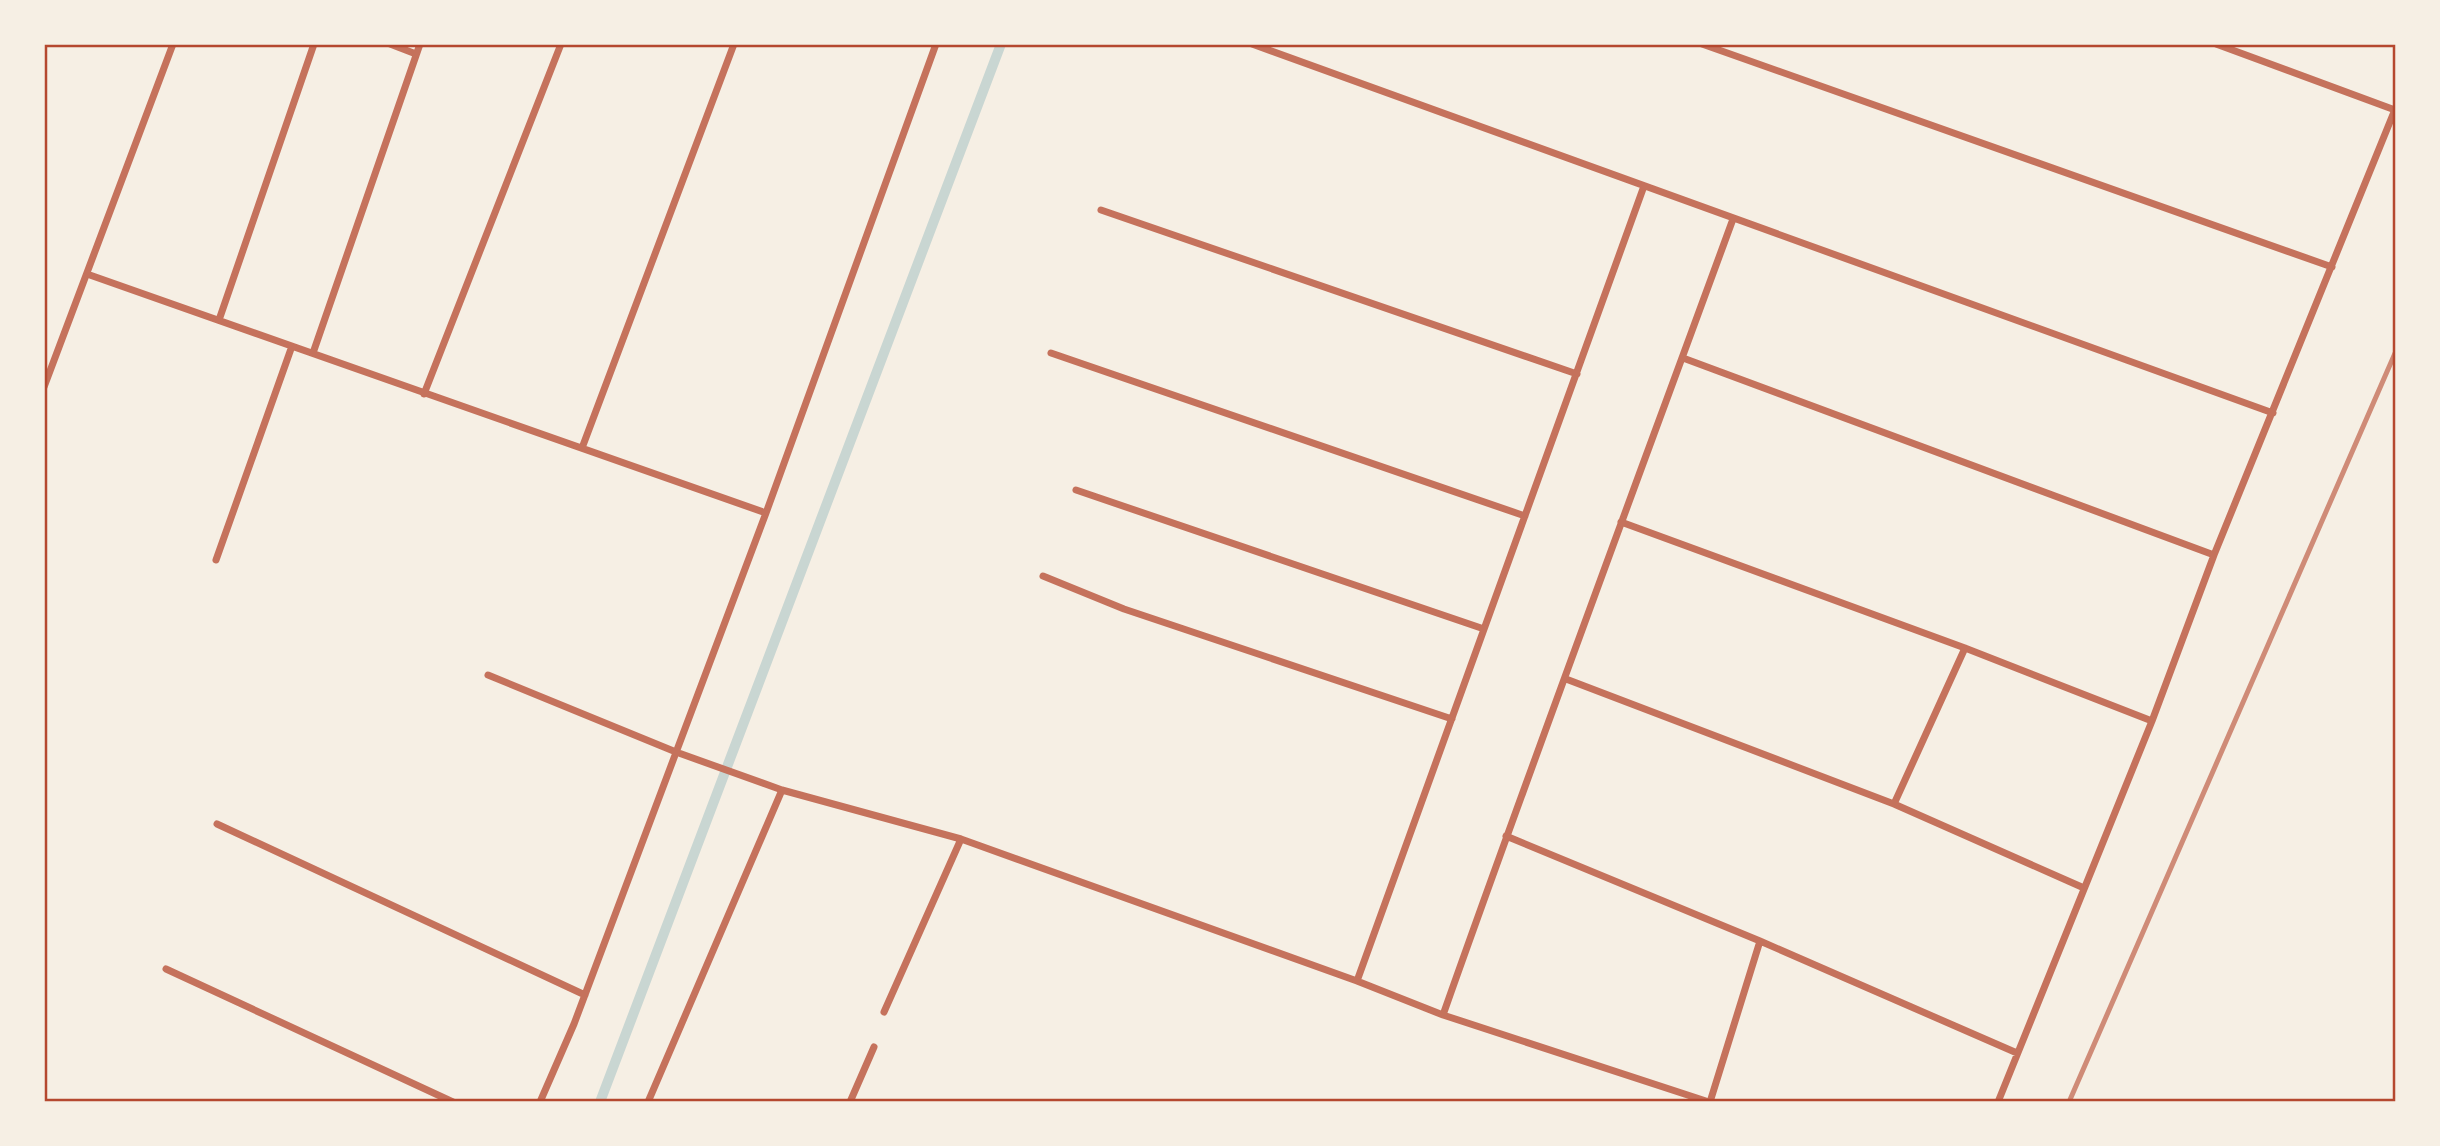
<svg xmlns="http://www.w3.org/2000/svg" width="2440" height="1146" font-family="'Archivo Narrow',sans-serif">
  <rect width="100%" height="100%" fill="#f6efe4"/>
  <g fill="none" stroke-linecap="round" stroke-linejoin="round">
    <path stroke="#c9d6d2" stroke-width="10" d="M600 1102 1001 44"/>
    <path stroke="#c5725c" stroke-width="7" d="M390 44 416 54
      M1252 44 2273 413
      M1702 44 2332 267
      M2216 44 2395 110
      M1101 210 1577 374
      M87 274 766 513
      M219 320 314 44
      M313 353 420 44
      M1051 353 1525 516
      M1683 358 2214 555
      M44 387 173 44
      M424 394 561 44
      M582 448 734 44
      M1076 490 1484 629
      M1621 522 1965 648 2152 721
      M216 560 292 346
      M1043 576 1124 609 1452 719
      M488 675 676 752 782 790 961 839 1357 981 1443 1015 1709 1102
      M1566 679 1894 804 2084 888
      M1894 804 1965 648
      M217 824 585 995
      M1506 836 1760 941 2017 1053
      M166 969 453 1102
      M1357 981 1644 186
      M884 1012 961 839
      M1443 1015C1537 749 1636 484 1733 219
      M540 1102 574 1024 766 513 936 44
      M648 1102 782 790
      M850 1102 874 1047
      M1710 1102 1760 941
      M1998 1102 2152 721 2214 555 2396 107"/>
    <path stroke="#cf8b77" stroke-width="5" d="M2069 1102 2396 351"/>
  </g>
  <rect width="2440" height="1146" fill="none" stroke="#f6efe4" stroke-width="91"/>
  <rect x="46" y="46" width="2348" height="1054" fill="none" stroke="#b5482f" stroke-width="2.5"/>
</svg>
